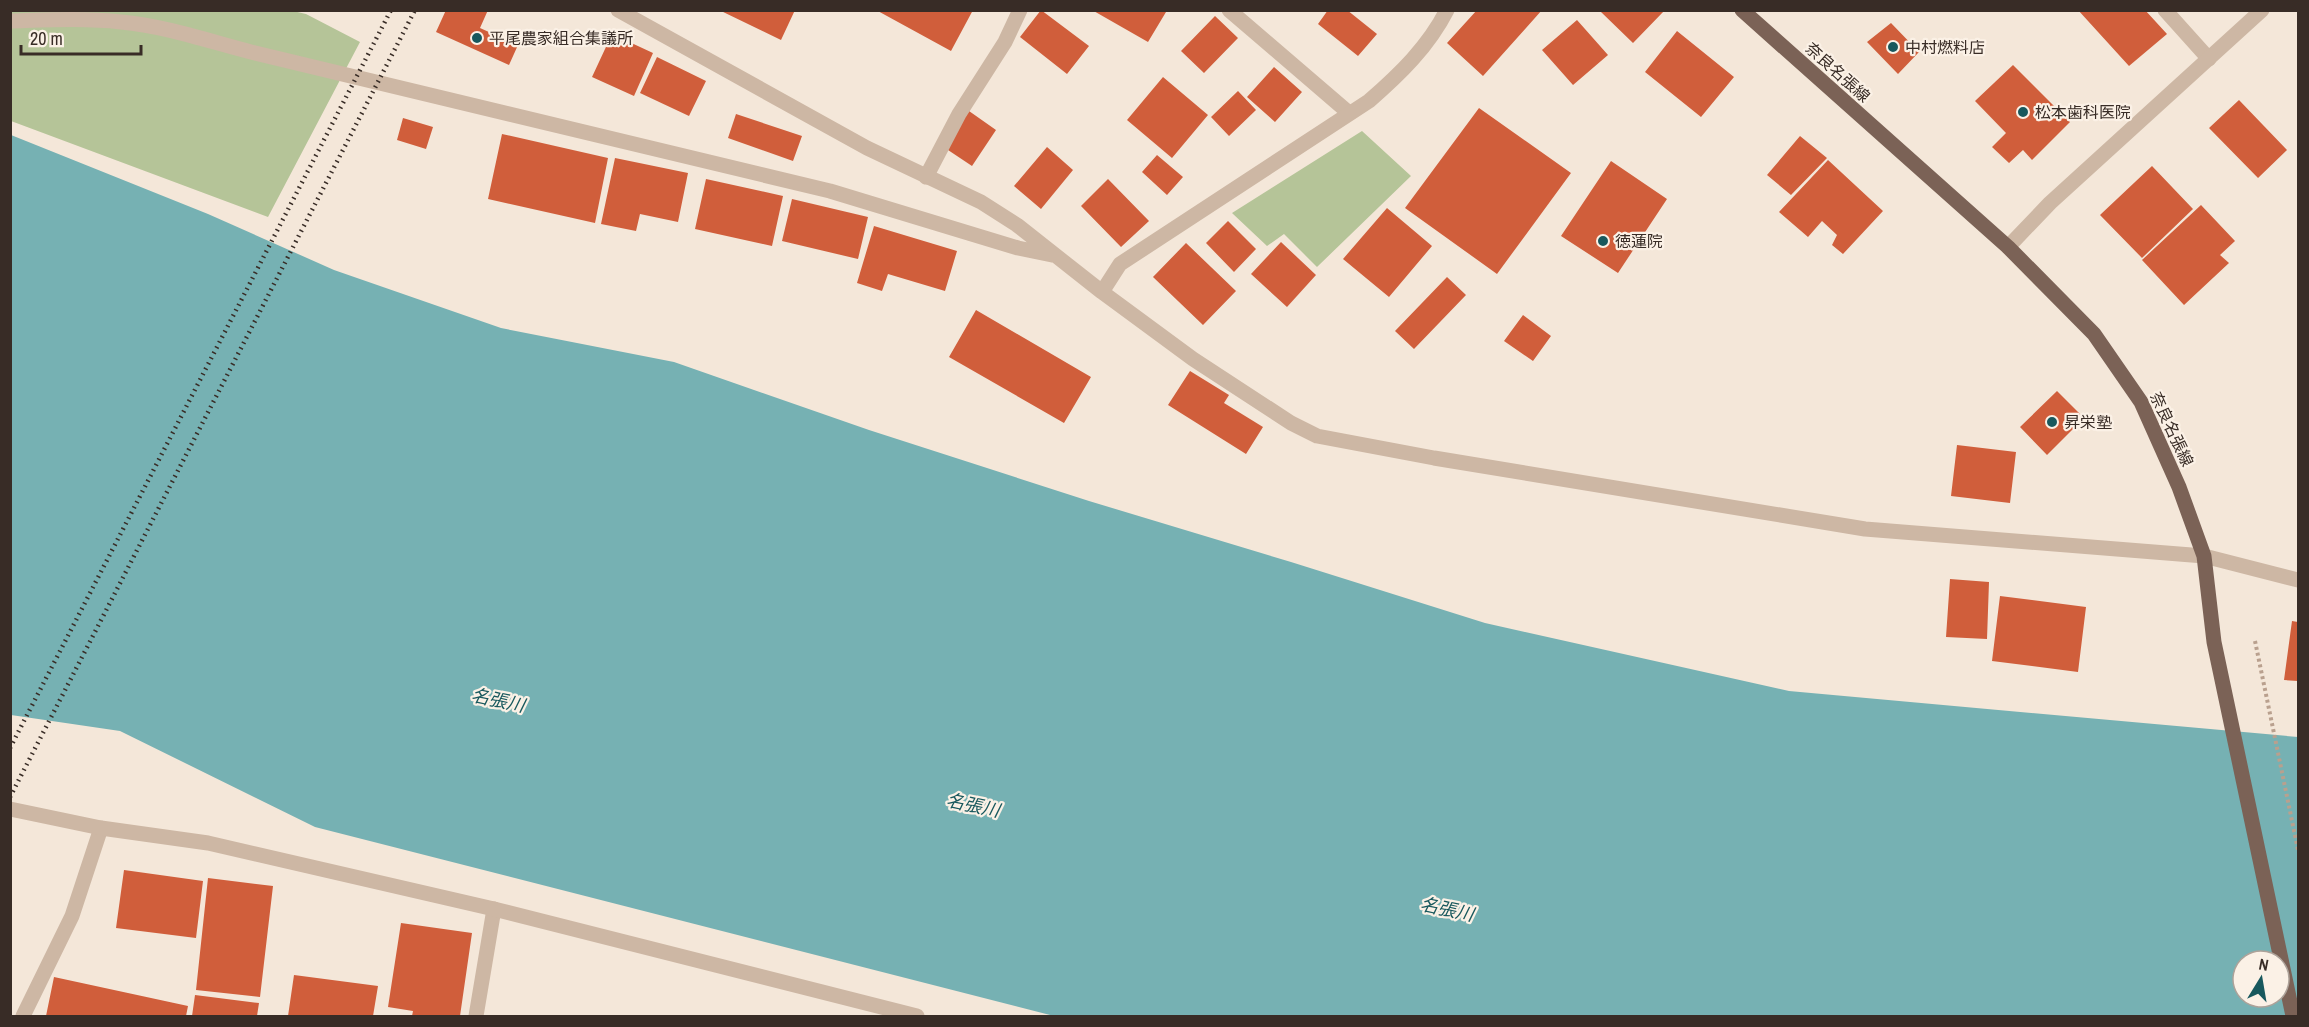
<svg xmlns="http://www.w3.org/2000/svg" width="2309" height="1027" font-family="'Archivo Narrow','Noto Sans JP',sans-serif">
  <rect width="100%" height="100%" fill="#f4e7d9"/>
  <path fill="#b5c498" d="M10 11H293L306 14 360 42 268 217 11 121Z
    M1362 131 1411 176 1317 267 1284 234 1267 246 1232 213Z"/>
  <path fill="#76b1b3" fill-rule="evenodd" d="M11 135 208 214 334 270 501 328 674 362 869 430 1089 501 1291 562 1485 623 1789 691 2298 737V1016H1054L315 827 120 731 11 715ZM2243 961H2279V997H2243Z"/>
  <path fill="#d05e3b" d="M446 10H488L480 28 518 45 509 65 436 32Z
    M719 10H795L781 40Z
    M876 10H973L951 51Z
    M1041 10 1089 46 1067 74 1020 37Z
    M1092 10H1164L1166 12 1148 42Z
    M1328 10H1347L1377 34 1358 56 1318 24Z
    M1477 10H1542L1483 76 1447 43Z
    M1602 10H1665L1633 43 1601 12Z
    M2078 10H2145L2167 34 2129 66Z
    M1215 16 1238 38 1204 73 1181 51Z
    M1577 20 1608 55 1573 85 1542 50Z
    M1891 23 1919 52 1898 74 1867 42Z
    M1677 31 1734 77 1701 117 1645 72Z
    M612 34 653 53 634 96 592 77Z
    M657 57 706 81 689 116 640 93Z
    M2013 65 2070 122 2032 160 2023 150 2009 163 1992 147 2006 133 1975 101Z
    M1274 67 1302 92 1275 122 1247 97Z
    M1163 77 1208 115 1172 158 1127 120Z
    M1238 91 1256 110 1229 136 1211 117Z
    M2239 100 2287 150 2258 178 2209 128Z
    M1479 108 1571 173 1497 274 1405 208Z
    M969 111 996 130 972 166 945 148Z
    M736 114 802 136 793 161 728 138Z
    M403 118 433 127 426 149 397 140Z
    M502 134 608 158 595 223 488 199Z
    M1800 136 1827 158 1791 195 1767 175Z
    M1047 147 1073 170 1041 209 1014 186Z
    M1157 155 1183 177 1167 195 1142 172Z
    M615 158 688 173 678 222 640 214 636 231 601 224Z
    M1828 160 1883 211 1843 254 1832 245 1837 235 1822 221 1808 237 1779 212Z
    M1611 161 1667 199 1618 273 1561 236Z
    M2152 166 2193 209 2142 258 2100 215Z
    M706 179 783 196 772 246 695 229Z
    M1108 179 1149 221 1121 247 1081 206Z
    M792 199 868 217 858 259 782 241Z
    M2201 205 2235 241 2220 255 2229 263 2184 305 2142 260Z
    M1387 208 1432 246 1389 297 1343 259Z
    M1228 221 1256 249 1234 272 1206 243Z
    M874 226 957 251 945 291 888 274 882 291 857 283Z
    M1281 242 1316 275 1287 307 1251 274Z
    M1186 243 1236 291 1203 325 1153 277Z
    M1447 277 1466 295 1414 349 1395 331Z
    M976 310 1091 377 1064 423 949 357Z
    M1523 315 1551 336 1533 361 1504 341Z
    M1190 371 1229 395 1224 403 1263 427 1246 454 1168 405Z
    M2057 391 2084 418 2047 455 2020 427Z
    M1957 445 2016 452 2010 503 1951 496Z
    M1950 579 1989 582 1987 639 1946 637Z
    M2000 596 2086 607 2078 672 1992 661Z
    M2292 621 2298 622V681L2284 680Z
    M124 870 203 881 196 938 116 928Z
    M208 878 273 886 260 997 196 990Z
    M401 923 472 933 460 1016H412L413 1011 388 1007Z
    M294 975 378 986 373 1016H288Z
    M54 977 188 1006 186 1016H46Z
    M195 995 259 1003 257 1016H192Z"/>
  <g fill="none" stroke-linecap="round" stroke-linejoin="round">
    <path stroke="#b9a08e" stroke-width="4" stroke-dasharray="3 3" stroke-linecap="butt" d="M2255 641 2298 850"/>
    <path stroke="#cdb7a4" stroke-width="15" d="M1229 10 1349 113
      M926 177 959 114 1005 42 1020 10"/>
    <path stroke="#cdb7a4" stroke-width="15" d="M618 10 867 148 981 202 1017 225 1102 292 1193 359 1291 423 1317 436 1434 458 1865 529 2204 556
      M2165 10 2209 59
      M10 21C47 20 84 18 121 22 165 26 208 41 251 52L830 191 1018 248 1052 255
      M1102 292 1120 264 1369 101C1400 74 1428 47 1447 10
      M23 1016 72 916 101 828
      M476 1016 494 909"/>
    <path stroke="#cdb7a4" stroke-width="15" d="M2008 247 2050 203 2262 10
      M2204 556 2298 580
      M10 809 101 828 208 843 494 909 917 1016"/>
    <path stroke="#7b6256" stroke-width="15" d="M1742 10 2008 247 2094 334 2141 402 2179 487 2204 556 2214 642 2293 1016"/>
    <path stroke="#382c26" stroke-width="4.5" stroke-dasharray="1.5 4.5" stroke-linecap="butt" d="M10 748 391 10
      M10 797 415 10"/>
  </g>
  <g fill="#18585d" stroke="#fbf1e6" stroke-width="2">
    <circle cx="477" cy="38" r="6"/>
    <circle cx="1893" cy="47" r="6"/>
    <circle cx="2023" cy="112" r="6"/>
    <circle cx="1603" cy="241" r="6"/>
    <circle cx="2052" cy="422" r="6"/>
  </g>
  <g text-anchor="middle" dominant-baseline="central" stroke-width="4.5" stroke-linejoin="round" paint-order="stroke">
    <g font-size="16" fill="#382c26" stroke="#fbf1e6" text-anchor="start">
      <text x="489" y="38">平尾農家組合集議所</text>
      <text x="1905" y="47">中村燃料店</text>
      <text x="2035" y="112">松本歯科医院</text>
      <text x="1615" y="241">徳蓮院</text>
      <text x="2064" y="422">昇栄塾</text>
    </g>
    <g font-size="16" fill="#382c26" stroke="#fbf1e6">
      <text transform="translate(1838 72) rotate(42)">奈良名張線</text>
      <text transform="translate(2172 429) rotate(65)">奈良名張線</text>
    </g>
    <g font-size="18" font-style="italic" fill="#18585d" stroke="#fbf1e6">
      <text transform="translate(498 700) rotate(12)">名張川</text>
      <text transform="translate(973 805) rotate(12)">名張川</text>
      <text transform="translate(1447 909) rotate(12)">名張川</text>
    </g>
  </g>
  <rect width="2309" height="1027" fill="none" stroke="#382c26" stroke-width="24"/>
  <g transform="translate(2261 979) rotate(11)"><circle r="28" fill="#fbf1e6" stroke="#ada299" stroke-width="1.5"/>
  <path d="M0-4.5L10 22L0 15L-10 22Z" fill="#18585d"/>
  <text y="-9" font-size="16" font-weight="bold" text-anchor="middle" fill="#382c26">N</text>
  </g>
  <path d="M21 45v9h120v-9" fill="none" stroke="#382c26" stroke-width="3"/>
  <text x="30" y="45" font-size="18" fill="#382c26" stroke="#fbf1e6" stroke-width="4.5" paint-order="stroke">20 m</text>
</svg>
